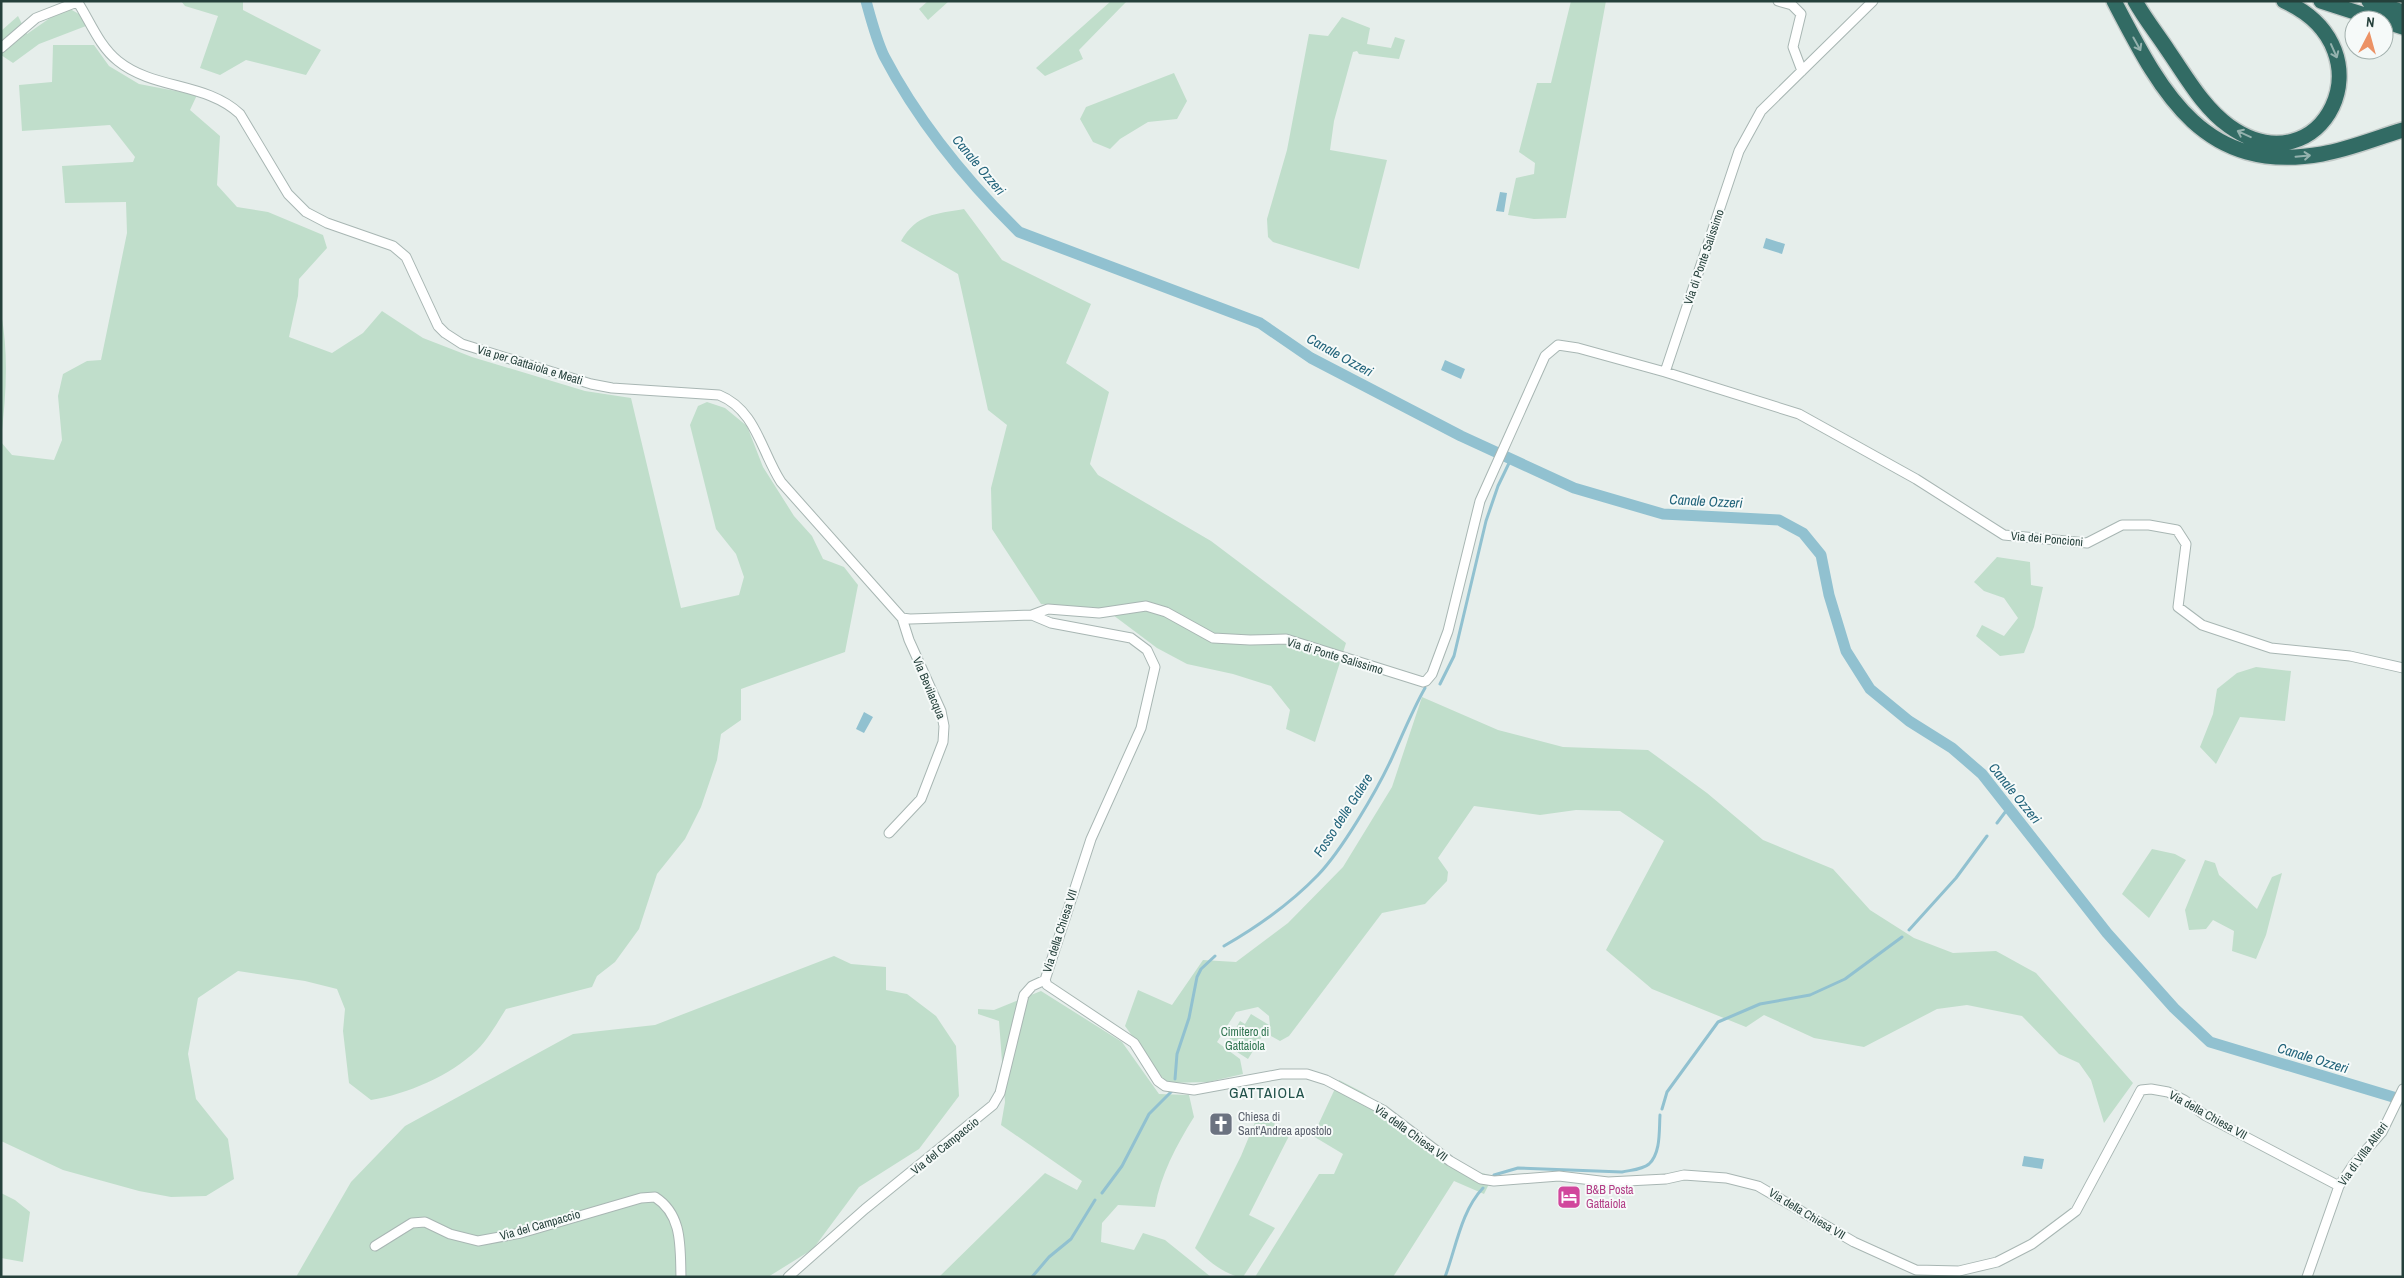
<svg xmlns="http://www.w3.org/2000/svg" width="2404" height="1278" font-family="'Archivo Narrow',sans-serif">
  <rect width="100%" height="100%" fill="#e6eeeb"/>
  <path fill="#c0decb" d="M181 1H243V10L321 50 306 75 246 60 220 75 200 68 218 16 185 6Z
    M928 1H949L928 20 919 9Z
    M1111 1H1127L1079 50 1083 59 1045 76 1036 68Z
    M1571 1H1606L1566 218 1534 219 1508 215 1516 178 1534 174 1535 163 1519 152 1537 83H1551Z
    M70 9 79 14 86 26 39 44 13 63 1 55V31L18 16 27 34 50 18Z
    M1342 17 1370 28 1367 44 1391 48 1395 37 1405 40 1399 59 1359 54 1357 51 1353 52 1334 121 1330 150 1387 160 1359 269 1273 242 1268 237 1267 219 1287 150 1309 34 1328 36Z
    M53 45H94L109 66 139 84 197 95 190 110 220 136 217 185 237 207 268 212 323 235 327 248 299 279 298 296 289 337 332 353 363 333 382 311 423 338 472 357 585 391 631 398 681 608 739 595 744 577 736 554 716 529 690 425 698 406 707 402 725 408 747 426 763 467 794 516 812 536 823 559 844 567 858 585 845 652 741 689V720L721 734 717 760 701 807 685 839 657 874 639 929 615 962 597 976 592 987 506 1009C497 1023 489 1038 477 1050 450 1076 407 1094 371 1100L349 1083 343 1031 345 1009 337 989 305 981 238 971 198 998 188 1054 196 1099 228 1139 234 1179 206 1196 171 1197 139 1191 63 1170 1 1141V442L12 455 54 460 62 440 58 396 63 374 87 361 101 360 127 233 126 202 65 203 62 166 133 162 135 157 110 125 22 131 19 85 52 82Z
    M1174 73 1187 101 1177 119 1148 122 1120 139 1110 149 1093 142 1080 119 1086 107Z
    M964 209 1002 260 1091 304 1066 363 1109 392 1090 464 1098 475 1211 541 1346 643 1315 742 1286 729 1290 710 1271 686 1233 674 1187 664 1157 648 1105 609 1041 604 992 529 991 488 1007 425 988 410 958 274 901 241C917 214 935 214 964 209Z
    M1 313C9 355 6 396 1 439Z
    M1997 557 2030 562 2031 585 2043 587 2034 627 2024 653 2000 656 1976 636 1982 625 2004 636 2018 618 2004 598 1984 591 1974 582Z
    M2256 667 2291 671 2285 721 2240 717 2216 764 2200 747 2213 714 2217 689 2237 673Z
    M1422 697 1498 730 1563 747 1648 750 1707 793 1763 840 1833 869 1870 910 1914 938 1953 953 1996 951 2036 973 2133 1083 2104 1123 2091 1080 2079 1063 2059 1054 2022 1016 1967 1005 1937 1009 1864 1047 1814 1038 1764 1015 1746 1027 1652 989 1606 950 1664 841 1620 811 1576 810 1540 815 1474 806 1438 858 1448 872 1447 881 1425 904 1382 913 1289 1036 1280 1041 1271 1036 1269 1016 1258 1007 1236 1012 1217 1042 1240 1059 1243 1074 1208 1082 1166 1083 1125 1026 1138 990 1172 1005 1203 960 1236 962 1288 923 1343 867 1392 787Z
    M2152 849 2175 854 2186 860 2149 918 2122 894Z
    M2205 860 2215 863 2219 875 2257 909 2272 877 2282 873 2266 935 2256 959 2232 951 2234 931 2213 920 2206 929 2189 930 2185 910Z
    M834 956 851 964 886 967V990L907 994 936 1016 956 1046 959 1096 919 1149 859 1187 813 1249 768 1277H296L351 1182 405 1126 573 1034 655 1025Z
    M1041 991 1122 1042 1159 1094 1189 1095 1194 1117C1176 1146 1161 1174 1155 1207L1118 1205 1102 1223 1101 1242 1134 1250 1143 1233 1165 1240 1211 1277H939L1045 1173 1077 1190 1082 1181 1001 1125 1005 1102 999 1021 978 1014V1009L994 1010Z
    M1251 1014 1269 1025 1248 1059 1226 1045 1240 1021 1245 1024Z
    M1339 1080 1364 1093 1471 1170 1493 1176 1484 1194 1454 1181 1393 1277H1255L1319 1174H1334L1343 1154 1313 1136Z
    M1258 1115 1291 1132 1249 1215 1275 1228 1243 1277C1227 1277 1206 1259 1195 1248L1241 1156Z
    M1 1193 15 1200 30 1212 23 1262 1 1258Z"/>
  <path fill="#91c1d0" d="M1500 192 1507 193 1504 212 1496 211Z
    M1766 238 1785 244 1782 254 1763 248Z
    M1445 360 1465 369 1461 379 1441 370Z
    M864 712 873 717 864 733 856 729Z
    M2024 1156 2044 1159 2042 1169 2022 1166Z"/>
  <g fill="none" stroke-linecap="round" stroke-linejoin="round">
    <path stroke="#91c1d0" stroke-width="3" d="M1440 684 1454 656 1486 521 1498 486 1511 459
      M1997 823 2009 807
      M1909 930 1956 878 1987 836
      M1224 946C1257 927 1291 903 1318 875 1342 850 1376 792 1391 760 1402 736 1412 711 1425 688
      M1175 1079 1177 1054 1189 1018 1197 977 1201 969 1215 956
      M1662 1109 1667 1092 1718 1022 1760 1004 1810 995 1845 979 1902 937
      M1494 1175 1518 1168 1622 1172C1630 1170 1642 1170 1649 1164 1661 1153 1659 1130 1660 1115
      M1102 1193 1122 1166 1149 1114 1172 1091
      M1032 1277 1049 1257 1071 1239 1095 1200
      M1445 1277C1456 1248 1461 1211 1483 1188"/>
    <path stroke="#91c1d0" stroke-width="11" d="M866 1C871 19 876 39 884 56 918 121 967 181 1019 232L1260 323 1311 358 1461 436 1574 488 1663 514 1779 520 1803 533 1821 555 1829 595 1846 651 1870 689 1909 721 1952 748 1982 774 2107 933 2174 1008 2210 1042 2403 1100"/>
    <g stroke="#a8b6b3" stroke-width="11">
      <path id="street" d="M77 1C90 21 99 46 118 61 154 90 206 82 240 114L288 194 306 212 327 223 393 246 406 257 438 326 445 333 462 344 591 384 612 388 719 395C756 410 761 451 781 482L902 618 910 619 1032 615 1048 609 1099 613 1146 606 1166 612 1213 638 1250 640 1286 639 1423 682 1426 681 1432 674 1448 631 1480 501 1545 356 1558 345 1578 348 1665 372 1739 151 1761 111 1873 1
        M1778 1 1792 5 1801 14 1793 47 1802 71
        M1 48 36 18 77 2
        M1665 372 1799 414 1916 479 2004 535 2087 543 2122 525H2149L2177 530 2186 544 2178 607 2202 625 2271 648 2350 656 2403 668
        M1032 615 1051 623 1131 638 1147 650 1155 667 1141 728 1091 839 1045 980 1047 985 1134 1043 1158 1081 1165 1086 1194 1090 1281 1074H1307L1326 1080 1383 1110 1450 1161 1481 1179 1494 1181 1559 1176 1608 1182 1666 1179 1684 1175 1726 1178 1758 1186 1854 1242 1916 1270 1959 1271 1997 1262 2032 1244 2076 1211 2141 1090 2151 1089 2168 1092 2184 1100 2206 1116 2339 1186
        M889 833 921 799 943 742 944 726 941 711 909 640 902 618
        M375 1246 412 1223 425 1222 450 1234 478 1241 521 1233 641 1198 655 1197C683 1215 680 1247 681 1277
        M788 1277 865 1209 993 1105 1000 1093 1024 995 1032 986 1045 980
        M2307 1277 2339 1186 2353 1165 2382 1132 2403 1089"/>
    </g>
    <g stroke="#c2cac8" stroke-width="18">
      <path id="highway" d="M2114 1C2161 91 2202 175 2322 154 2350 149 2376 138 2403 130
        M2135 1C2145 19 2158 35 2169 52 2187 78 2203 107 2229 126 2322 192 2393 50 2284 1
        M2321 1 2380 20
        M2369 1 2403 12
        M2384 21 2403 27"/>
    </g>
    <use href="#street" stroke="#fff" stroke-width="9"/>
    <use href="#highway" stroke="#326b64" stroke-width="15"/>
  </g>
  <defs><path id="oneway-shaft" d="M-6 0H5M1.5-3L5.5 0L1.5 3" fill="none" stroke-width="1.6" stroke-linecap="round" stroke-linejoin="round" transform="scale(1.25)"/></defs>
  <g stroke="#94b2ae">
    <use href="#oneway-shaft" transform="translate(2137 44) rotate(61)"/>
    <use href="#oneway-shaft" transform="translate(2334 51) rotate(66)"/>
    <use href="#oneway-shaft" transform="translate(2244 134) rotate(-155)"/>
    <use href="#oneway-shaft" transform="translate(2303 156) rotate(-5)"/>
  </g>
  <defs>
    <g id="church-square" transform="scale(1.25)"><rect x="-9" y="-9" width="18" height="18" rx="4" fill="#6b7280" stroke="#f6faf9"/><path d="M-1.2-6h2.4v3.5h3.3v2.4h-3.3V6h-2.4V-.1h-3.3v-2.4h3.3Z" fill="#fff"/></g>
    <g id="hotel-square" transform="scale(1.25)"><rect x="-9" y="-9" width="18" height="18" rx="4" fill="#d1479c" stroke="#f6faf9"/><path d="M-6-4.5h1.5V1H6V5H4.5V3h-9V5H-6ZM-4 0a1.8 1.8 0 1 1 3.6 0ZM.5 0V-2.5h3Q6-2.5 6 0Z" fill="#fff"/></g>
  </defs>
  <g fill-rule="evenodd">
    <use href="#church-square" x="1221" y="1124"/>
    <use href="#hotel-square" x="1569" y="1197"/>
  </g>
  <g text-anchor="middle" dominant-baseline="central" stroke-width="4" stroke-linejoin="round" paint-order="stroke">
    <g font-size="12" fill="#25403b" stroke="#f6faf9">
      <text transform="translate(1704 257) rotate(-71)">Via di Ponte Salissimo</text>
      <text transform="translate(530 365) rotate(17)">Via per Gattaiola e Meati</text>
      <text transform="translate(2047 539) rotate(5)">Via dei Poncioni</text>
      <text transform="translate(1335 656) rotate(17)">Via di Ponte Salissimo</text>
      <text transform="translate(929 688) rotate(67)">Via Bevilacqua</text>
      <text transform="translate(1060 931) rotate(-72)">Via della Chiesa VII</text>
      <text transform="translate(2208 1115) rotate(29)">Via della Chiesa VII</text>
      <text transform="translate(1411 1133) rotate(36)">Via della Chiesa VII</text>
      <text transform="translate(945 1146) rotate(-39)">Via del Campaccio</text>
      <text transform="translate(2363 1154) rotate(-54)">Via di Villa Altieri</text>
      <text transform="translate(1807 1214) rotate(31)">Via della Chiesa VII</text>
      <text transform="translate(540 1225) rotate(-16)">Via del Campaccio</text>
    </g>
    <g font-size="12" fill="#317551" stroke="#f6faf9">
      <text x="1245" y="1032">Cimitero di<tspan x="1245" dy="14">Gattaiola</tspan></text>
    </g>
    <g font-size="12" fill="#5b616d" stroke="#f6faf9" text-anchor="start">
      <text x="1238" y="1117">Chiesa di<tspan x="1238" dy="14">Sant'Andrea apostolo</tspan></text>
    </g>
    <g font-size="12" fill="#b23c85" stroke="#f6faf9" text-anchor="start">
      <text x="1586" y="1190">B&amp;B Posta<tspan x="1586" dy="14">Gattaiola</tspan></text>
    </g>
    <g font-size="14" font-style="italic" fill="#21637a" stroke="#f6faf9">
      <text transform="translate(979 165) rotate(50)">Canale Ozzeri</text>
      <text transform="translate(1340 355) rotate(29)">Canale Ozzeri</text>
      <text transform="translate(1706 501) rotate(3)">Canale Ozzeri</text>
      <text transform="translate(2015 793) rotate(51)">Canale Ozzeri</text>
      <text transform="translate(1343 815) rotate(-57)">Fosso delle Galere</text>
      <text transform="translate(2313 1058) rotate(17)">Canale Ozzeri</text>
    </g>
    <g font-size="15" letter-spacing="1" fill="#21514a" stroke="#f6faf9">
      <text x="1267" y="1092">GATTAIOLA</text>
    </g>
  </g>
  <rect width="2404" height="1278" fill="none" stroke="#25403b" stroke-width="5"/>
  <g transform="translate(2369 35) rotate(6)"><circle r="24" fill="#f6faf9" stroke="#a2b0ad"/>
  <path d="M0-4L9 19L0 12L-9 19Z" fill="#ec9265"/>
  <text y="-8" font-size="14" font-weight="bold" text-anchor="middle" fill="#25403b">N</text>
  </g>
</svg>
